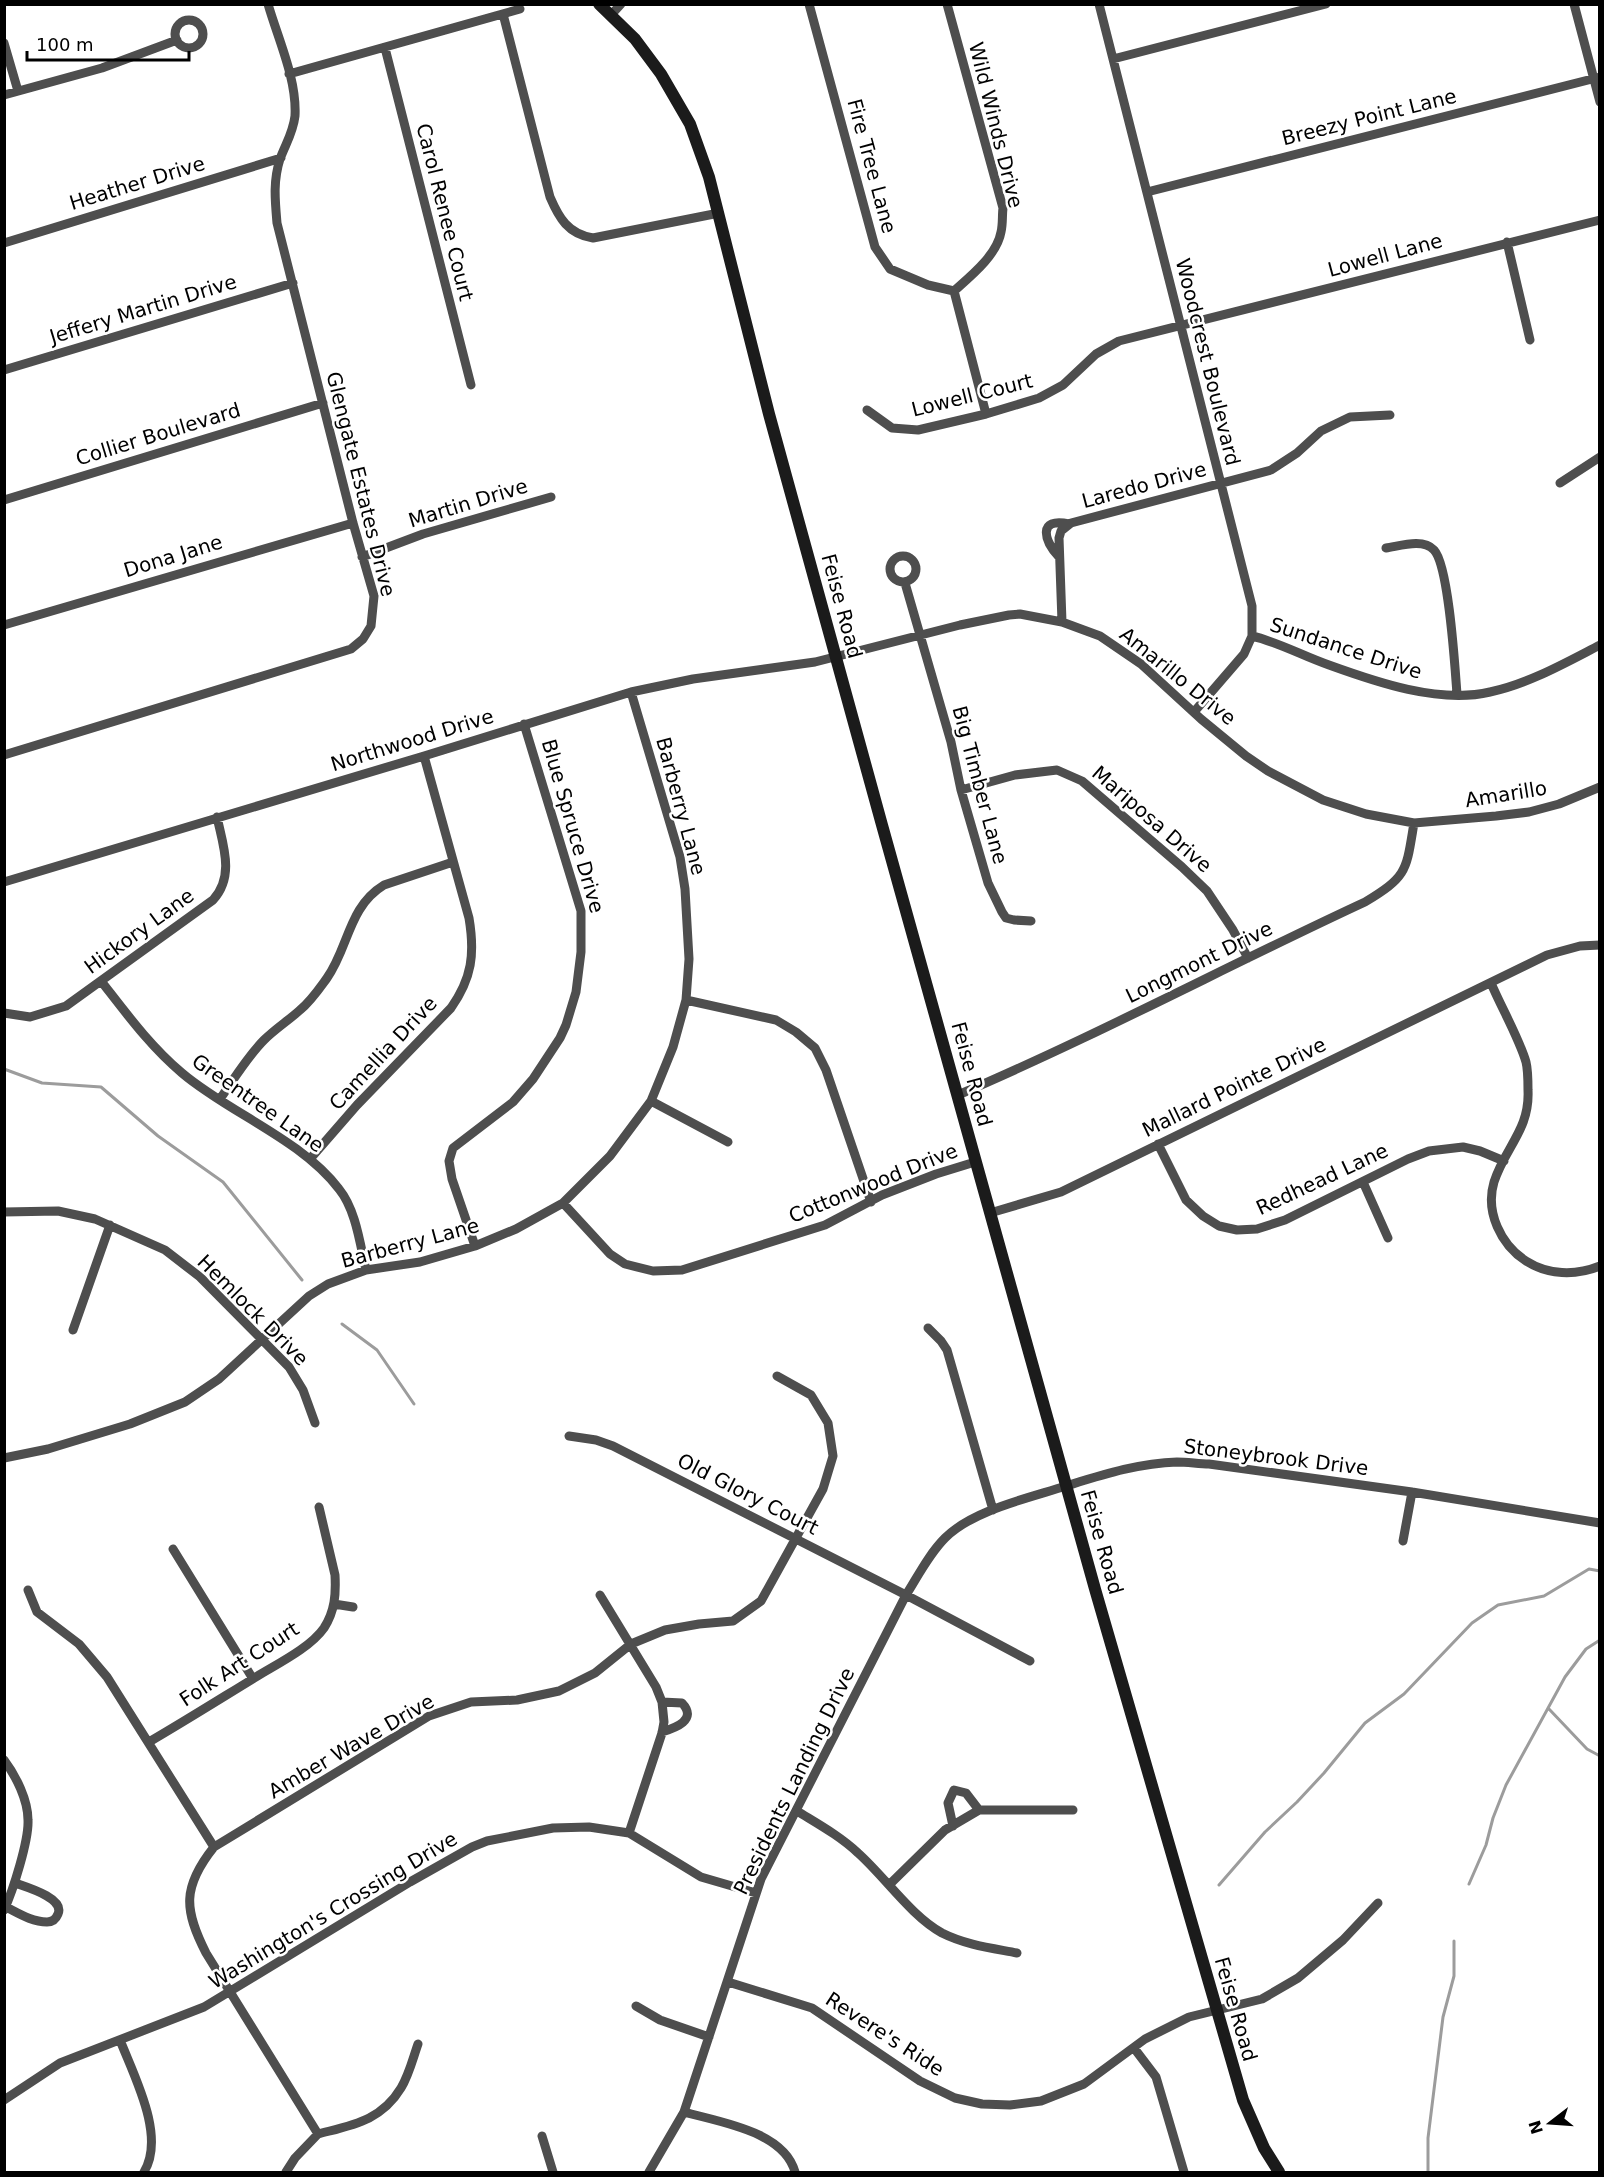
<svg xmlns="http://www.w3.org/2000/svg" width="1604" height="2177" font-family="'DejaVu Sans',sans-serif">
  <rect width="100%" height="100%" fill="#fff"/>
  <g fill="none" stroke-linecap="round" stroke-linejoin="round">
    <path stroke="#9c9c9c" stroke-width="3" d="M4 1069 42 1083 101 1087 158 1136 223 1182 302 1280
      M342 1324 377 1350 414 1404
      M1549 1709 1587 1749 1600 1756
      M1469 1884 1486 1845 1493 1818 1506 1785 1565 1677 1586 1649 1600 1640
      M1219 1885 1265 1832 1297 1802 1324 1773 1365 1723 1404 1694 1472 1623 1498 1605 1544 1596 1589 1569 1600 1571
      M1428 2172V2138L1443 2017 1454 1976V1941"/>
    <path stroke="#4e4e4e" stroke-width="9" d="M809 4 875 247 890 269 928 285 954 291
      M947 4 1003 208C1002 215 1003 224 1001 232 997 255 971 276 954 291L986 414
      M1099 4 1252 606V636L1244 654 1194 712
      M1574 4 1600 102
      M503 14 550 197C559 218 568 234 593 238L719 213
      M611 15 621 4
      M175 34a14 14 0 1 1 28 0a14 14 0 1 1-28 0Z
      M4 43 18 91
      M385 48 471 385
      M1113 59 1326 4
      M289 74 520 9
      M4 95 102 68 177 40
      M1147 192 1600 77
      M1507 242 1530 340
      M4 243 281 158
      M4 370 293 283
      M867 410 892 428 918 430 986 414 1039 398 1063 385 1096 354 1119 341 1600 220
      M1560 483 1600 457
      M4 500 323 403
      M1386 548C1400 546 1423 538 1434 550 1449 566 1455 669 1457 694
      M890 569a13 13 0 1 1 26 0a13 13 0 1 1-26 0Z
      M362 557 423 534 551 497
      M1059 557C1044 541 1037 517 1069 524
      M905 583 951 742 961 790 988 883 1002 912 1006 918 1014 920 1031 921
      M1062 622 1059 538 1061 531 1071 523 1271 470 1297 453 1321 431 1350 417 1390 415
      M4 625 353 523
      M1252 636C1278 642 1303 656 1329 665 1376 682 1439 704 1490 692 1528 684 1565 663 1600 645
      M4 755 351 649 363 639 371 626 374 596 353 523 277 223C275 200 273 181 280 159 286 143 293 133 295 116 297 79 278 39 268 4
      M961 790 1015 775 1057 770 1082 781 1182 867 1207 891 1233 930 1248 958
      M4 882 424 756 631 692 693 679 815 662 960 625 1009 615 1020 614 1062 622 1100 636 1141 664 1201 719 1246 756 1268 771 1323 800 1366 814 1414 823 1496 816 1529 812 1559 804 1600 787
      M101 981C126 1013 150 1046 182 1073 229 1113 301 1139 339 1189 356 1210 360 1244 366 1270
      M1491 983C1501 1007 1519 1038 1526 1062 1528 1070 1528 1081 1528 1090 1530 1130 1505 1147 1494 1182 1485 1212 1501 1245 1526 1261 1548 1275 1575 1276 1600 1266
      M686 1000 776 1020 796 1032 815 1048 826 1070 871 1202
      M4 1013 30 1017 66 1006 213 900C235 876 223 845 217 817
      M958 1095C1096 1036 1229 965 1365 902 1408 876 1406 871 1414 823
      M220 1099C234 1079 247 1057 264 1040 275 1029 289 1020 300 1010 311 1001 319 989 327 978 349 947 348 907 384 885L453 862
      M651 1101 728 1142
      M1158 1144 1186 1200 1203 1216 1219 1226 1237 1230 1257 1229 1285 1220 1408 1159 1429 1151 1463 1147 1480 1151 1504 1161
      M310 1159 357 1105 451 1008C472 978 475 954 469 918L424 756
      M1363 1182 1388 1238
      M563 1203 610 1254 625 1264 653 1271 682 1270 825 1225 882 1195 936 1174 975 1162
      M4 1212 58 1211 95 1219 165 1250 200 1277 289 1367 303 1390 315 1423
      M990 1213 1061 1192 1547 955 1580 946 1600 945
      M475 1246 452 1179 449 1161 453 1148 513 1102 533 1079 560 1038 566 1025 576 992 581 952V911L524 724
      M928 1328 941 1341 947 1350 993 1510
      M73 1330 110 1225
      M569 1436 596 1440 613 1446 906 1595 1030 1661
      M4 1458 48 1449 130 1424 185 1402 219 1379 309 1296 328 1284 366 1270 420 1262 475 1246 516 1229 563 1203 610 1156 651 1101 673 1047 686 1000 689 959 685 889 680 857 631 692
      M1403 1541 1412 1492
      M173 1549 253 1679
      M28 1590 37 1612 79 1644 107 1677 214 1847
      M600 1595 656 1687 662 1702 664 1722 662 1733 629 1833
      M334 1604 353 1607
      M662 1702 682 1703C698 1720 675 1728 662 1732
      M149 1742C185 1721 220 1699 256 1677 277 1664 310 1648 324 1628 335 1611 336 1594 335 1575L319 1507
      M4 1760C16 1776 28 1800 28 1820 29 1840 13 1891 4 1910
      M797 1811C818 1824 840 1836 858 1853 885 1877 911 1916 942 1933 966 1945 991 1948 1017 1953
      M953 1826 948 1803 954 1790 966 1793 979 1810
      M890 1884 945 1830 979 1810H1073
      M6 1907C18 1913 32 1922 47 1922 52 1922 56 1919 58 1914 65 1898 26 1887 15 1883
      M728 1982 812 2008 920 2081 955 2098 982 2104 1010 2105 1041 2101 1084 2084 1145 2039 1189 2017 1262 1999 1298 1978 1343 1940 1378 1903
      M636 2006 660 2020 709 2037
      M120 2040C134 2076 166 2136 144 2172
      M1134 2048 1156 2077 1184 2172
      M4 2100 60 2063 204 2007 410 1882 472 1847 487 1841 553 1828 589 1827 629 1833 701 1877 756 1893
      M684 2112C719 2122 784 2131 795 2172
      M318 2134C352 2125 381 2121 401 2088 409 2075 413 2058 418 2044
      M542 2136 553 2172
      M286 2172 295 2158 318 2134 206 1953C184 1910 182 1887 214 1847L429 1716 471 1702 517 1700 559 1691 595 1673 631 1644 665 1630 699 1624 733 1621 761 1601 823 1489 833 1456 828 1423 811 1395 777 1376
      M649 2172 684 2112 761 1879 906 1595C918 1576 929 1554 945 1538 973 1510 1029 1498 1066 1486 1102 1475 1139 1463 1177 1462 1188 1462 1199 1464 1209 1464L1412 1492 1600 1523"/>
    <path stroke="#1b1b1b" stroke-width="12" d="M599 4 635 39 661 74 690 124 709 177 769 414 882 825 1095 1589 1243 2100 1264 2148 1279 2172"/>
  </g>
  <g text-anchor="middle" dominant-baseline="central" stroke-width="5" stroke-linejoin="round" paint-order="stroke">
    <g font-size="20" fill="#000" stroke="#fff">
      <text transform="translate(1369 117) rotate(-14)">Breezy Point Lane</text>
      <text transform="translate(996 125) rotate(76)">Wild Winds Drive</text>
      <text transform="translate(872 166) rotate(75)">Fire Tree Lane</text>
      <text transform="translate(137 183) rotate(-17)">Heather Drive</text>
      <text transform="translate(445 212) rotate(76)">Carol Renee Court</text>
      <text transform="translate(1385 255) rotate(-15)">Lowell Lane</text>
      <text transform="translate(143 309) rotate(-17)">Jeffery Martin Drive</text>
      <text transform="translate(1208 362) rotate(76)">Woodcrest Boulevard</text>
      <text transform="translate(972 395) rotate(-14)">Lowell Court</text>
      <text transform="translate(158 434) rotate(-17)">Collier Boulevard</text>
      <text transform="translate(361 484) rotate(76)">Glengate Estates Drive</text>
      <text transform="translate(1144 485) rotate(-15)">Laredo Drive</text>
      <text transform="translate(468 503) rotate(-17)">Martin Drive</text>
      <text transform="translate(173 556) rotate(-17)">Dona Jane</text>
      <text transform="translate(842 606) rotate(75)">Feise Road</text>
      <text transform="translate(1346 648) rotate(18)">Sundance Drive</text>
      <text transform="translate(1178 676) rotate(39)">Amarillo Drive</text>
      <text transform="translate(412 740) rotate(-17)">Northwood Drive</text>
      <text transform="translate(980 785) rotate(75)">Big Timber Lane</text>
      <text transform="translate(1506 794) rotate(-9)">Amarillo</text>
      <text transform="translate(681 806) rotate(75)">Barberry Lane</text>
      <text transform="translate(1152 819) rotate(41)">Mariposa Drive</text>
      <text transform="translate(573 826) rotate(74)">Blue Spruce Drive</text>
      <text transform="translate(139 931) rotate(-36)">Hickory Lane</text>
      <text transform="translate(1199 962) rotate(-26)">Longmont Drive</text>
      <text transform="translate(383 1053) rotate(-47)">Camellia Drive</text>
      <text transform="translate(972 1074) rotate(75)">Feise Road</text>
      <text transform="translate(1234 1087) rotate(-26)">Mallard Pointe Drive</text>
      <text transform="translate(258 1103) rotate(35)">Greentree Lane</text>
      <text transform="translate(1322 1179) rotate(-25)">Redhead Lane</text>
      <text transform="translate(873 1183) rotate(-22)">Cottonwood Drive</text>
      <text transform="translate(410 1243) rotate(-15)">Barberry Lane</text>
      <text transform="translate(253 1310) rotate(45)">Hemlock Drive</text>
      <text transform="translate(1276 1457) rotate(7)">Stoneybrook Drive</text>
      <text transform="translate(748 1494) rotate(27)">Old Glory Court</text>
      <text transform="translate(1102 1542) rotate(74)">Feise Road</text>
      <text transform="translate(239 1664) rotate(-33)">Folk Art Court</text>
      <text transform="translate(351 1746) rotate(-30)">Amber Wave Drive</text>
      <text transform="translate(794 1781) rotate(-64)">Presidents Landing Drive</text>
      <text transform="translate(333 1910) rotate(-31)">Washington's Crossing Drive</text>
      <text transform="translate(1236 2009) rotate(74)">Feise Road</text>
      <text transform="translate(885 2034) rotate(33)">Revere's Ride</text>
    </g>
  </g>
  <rect width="1604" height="2177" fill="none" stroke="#000000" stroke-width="12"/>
  <g transform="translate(1550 2123) rotate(253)" stroke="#ffffff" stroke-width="4.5" paint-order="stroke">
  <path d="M0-4.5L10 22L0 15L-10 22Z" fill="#000000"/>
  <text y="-9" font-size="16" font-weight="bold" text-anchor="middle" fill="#000000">N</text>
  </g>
  <path d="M27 51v9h162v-9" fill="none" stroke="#000000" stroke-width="3"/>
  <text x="36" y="51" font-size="18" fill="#000000" stroke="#ffffff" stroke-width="4.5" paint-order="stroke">100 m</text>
</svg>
